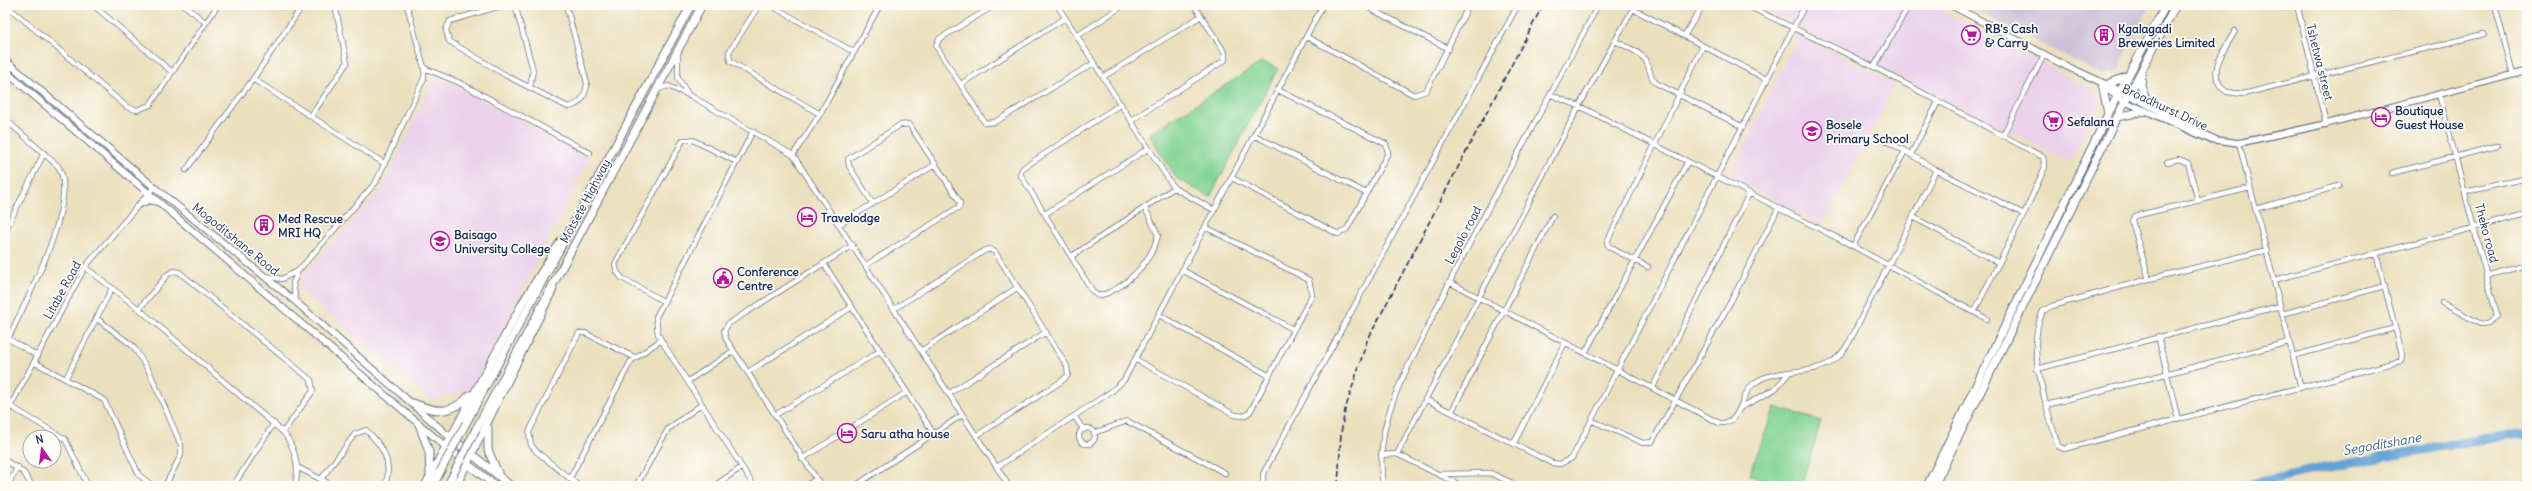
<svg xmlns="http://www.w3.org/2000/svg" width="2532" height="491" font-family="Delius,sans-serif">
  <rect width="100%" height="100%" fill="#fdfcf7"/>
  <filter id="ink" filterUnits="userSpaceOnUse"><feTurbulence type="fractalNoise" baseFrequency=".025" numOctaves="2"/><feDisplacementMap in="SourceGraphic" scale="8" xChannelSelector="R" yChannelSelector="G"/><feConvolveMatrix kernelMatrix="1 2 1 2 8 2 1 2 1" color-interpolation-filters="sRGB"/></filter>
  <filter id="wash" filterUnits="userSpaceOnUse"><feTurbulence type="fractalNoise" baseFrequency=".012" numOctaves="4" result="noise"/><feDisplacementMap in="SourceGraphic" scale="16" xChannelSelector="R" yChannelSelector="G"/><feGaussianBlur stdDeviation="0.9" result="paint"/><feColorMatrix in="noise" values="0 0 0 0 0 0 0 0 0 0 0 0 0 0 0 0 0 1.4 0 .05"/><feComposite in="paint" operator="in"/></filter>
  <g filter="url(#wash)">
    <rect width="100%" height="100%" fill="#ebe0be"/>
    <path fill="#ebd1eb" d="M1756 5H1931L2096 92 2100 101 2070 162Z
      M1798 35 1896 85 1822 225 1730 177Z
      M435 75 590 158 471 390 431 400 300 289V279L384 186Z"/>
    <path fill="#cbbfd5" d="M1966 5H2150L2117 73 2102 75Z"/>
    <path fill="#82d393" stroke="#4e8178" d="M1262 62 1278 68 1210 197 1176 178 1149 134Z
      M1775 407 1821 421 1801 486H1780L1749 475Z"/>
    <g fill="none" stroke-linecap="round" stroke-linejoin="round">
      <path stroke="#64a2d5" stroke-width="9" d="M2243 486 2313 470 2504 435H2527"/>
    </g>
  </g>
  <g filter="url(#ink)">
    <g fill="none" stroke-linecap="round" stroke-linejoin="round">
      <g stroke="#646d80" stroke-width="6">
        <path id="minor" d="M6 5 127 107 137 110 150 105 218 5
          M93 5 172 72
          M184 5 206 23
          M504 5 450 21 446 30 449 41 507 76 568 107C580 105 586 96 587 83L566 5
          M515 5 533 70 530 87
          M759 5 729 52 730 61 820 114
          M770 5 854 52
          M995 5 939 39 936 46 985 123 995 122 1094 63
          M1057 5 1174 188 1214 210
          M1363 5 1449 49
          M1746 5 1874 67 2043 157 2045 167 2024 214 1974 312
          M2297 5 2326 124
          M2495 5 2513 75
          M1633 9 1768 80
          M2235 31C2226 48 2207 70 2222 88L2227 92 2243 94 2484 34
          M1077 36 1124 5
          M1684 36 1703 5
          M1307 37 1414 95 1426 91 1469 5
          M1615 41C1625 46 1643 53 1647 63 1651 71 1649 76 1656 83L1743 127
          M678 52V78L688 94
          M1874 67 1909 5
          M424 68 460 83 590 153
          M1103 77 1201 16
          M253 79 385 164
          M961 84 1065 18
          M658 89 668 86 691 96 793 155 1009 486
          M2439 94 2497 316 2488 323 2481 324 2442 303
          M1551 95 1579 106 1853 246 1987 319
          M1121 104 1023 168 1020 174 1093 292 1098 296C1125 290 1152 261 1158 235L1145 208
          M311 116 347 63 335 5
          M5 119 58 166C81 200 24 305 8 339
          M1132 120 1225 60V53L1194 5
          M753 131 656 317 658 334 661 340 754 486
          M1254 135 1366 193
          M2003 135 2044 55
          M1881 138 1905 151
          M2239 143 2301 388
          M1911 154 1938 102
          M793 155 820 114 880 5
          M2167 162 2179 159 2188 163 2198 201
          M186 170 253 79 303 5
          M2392 173 2497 146
          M1232 178 1338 234 1347 229 1388 153 1386 144 1278 90
          M2250 188 2135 216 2132 221 2149 279 2267 250
          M2465 192 2527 178
          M2255 209 2339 186
          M1045 214 1149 148
          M1913 217 1999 263
          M840 224 936 164
          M5 231 44 153
          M1853 246 1905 151 1936 170 2024 214
          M1072 256 1174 188
          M824 264 934 434
          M866 265 959 207 960 202 909 124 900 125 848 159 849 166 873 204
          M85 267 139 309 283 432C295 447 300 467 295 486
          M1648 267 1609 247 1607 242 1703 46
          M1182 270 1293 329
          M2488 275 2527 265
          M266 276 282 279 298 271 376 182 424 78V68L407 5
          M2274 280 2527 214
          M1449 282 1719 423C1743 425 1739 393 1756 382 1779 367 1808 376 1832 362 1847 352 1855 330 1863 314 1888 267 1912 219 1936 170
          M296 301 293 283 297 274
          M663 301 622 278 617 272 615 264 683 140H693L737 162
          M139 309 168 274 174 271 179 272 311 380 313 391 283 432
          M894 309 984 251 990 249 995 252 1067 366 1068 375 1062 381 976 436
          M2282 314 2385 286
          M1159 315 1268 375
          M96 318 133 346 150 373 181 445V455L165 486
          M2158 336 2178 420
          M5 337 38 356
          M2289 342 2046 405 2058 446 2064 449 2401 361 2402 354 2376 253
          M921 351 1018 287
          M1585 353 1687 163
          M2293 356 2395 328
          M1135 359 1235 415 1244 416 1250 412 1312 295 1309 280 1205 227
          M34 362 104 400 139 475 153 486
          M2037 369 2280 306
          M748 372 852 307
          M66 378 112 288
          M688 381 733 351
          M1653 387 1749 194
          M948 394 1046 332
          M1425 399 1552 463 1560 464 1572 458 1805 5
          M2046 405C2039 374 2029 341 2043 311L2052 306 2149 279
          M10 406 65 439 88 486
          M1740 408 1775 389 1790 372
          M1452 411 1553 216
          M775 415 880 351
          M5 416 85 267 154 187
          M1074 416 1084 430
          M1593 421 1643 443 1652 442 1731 301 1778 209
          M1079 436a8 8 0 1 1 16 0a8 8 0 1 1-16 0Z
          M1094 433 1127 421 1225 473
          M1514 443 1565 343
          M1397 454 1579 106 1635 5
          M1381 455 1397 454 1462 486
          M802 459 907 392
          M5 460 24 473 32 486
          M297 467 334 486
          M997 467 1112 391 1124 380 1323 5
          M1440 474 1490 473 1519 486
          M570 478 631 361 661 340
          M321 479 355 434 366 430C383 446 393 462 385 486
          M7 486 18 467
          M233 486 274 423
          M579 486 537 452 531 445 529 432 579 333H585L634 357
          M636 486 668 429 702 404
          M714 486 742 467
          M806 486 816 479
          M821 486 726 339 724 331 728 324 853 245
          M855 486 962 415
          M1263 486V474L1518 5
          M1383 486C1380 464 1381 442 1387 420 1396 385 1417 351 1432 318 1483 211 1544 110 1598 5"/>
      </g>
      <g stroke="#646d80" stroke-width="8">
        <path id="tertiary" d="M2129 95 2216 140
          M2126 102 2209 139 2239 143 2326 124 2527 71"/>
      </g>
      <g stroke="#646d80" stroke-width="8">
        <path id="secondary" d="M1951 5 2064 65 2129 95
          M5 60 154 187 296 302 451 438
          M5 71 446 447
          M2102 86 2126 102
          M140 204 149 200 158 202"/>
      </g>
      <g stroke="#646d80" stroke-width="9">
        <path id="primary" d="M2142 73 2141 86 2147 102
          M2108 84 2128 76
          M2103 88 2108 114
          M2117 117 2145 111
          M413 403C438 413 451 415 470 395
          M419 424 429 452 430 475
          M488 428V450L498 473
          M453 439 511 486
          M447 448 496 486
          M425 486 523 302 561 241
          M456 486 553 289
          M1927 486 2108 114 2166 5
          M1934 486 2117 117 2176 5"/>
      </g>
      <g stroke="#646d80" stroke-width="9">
        <path id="trunk" d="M466 423 691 5
          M476 429 702 5
          M433 486 440 472
          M447 486 451 479"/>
      </g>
      <use href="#minor" stroke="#fff" stroke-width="4.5"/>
      <use href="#tertiary" stroke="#fff" stroke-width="5.5"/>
      <use href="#secondary" stroke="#fff" stroke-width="6"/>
      <use href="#primary" stroke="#fff" stroke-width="7"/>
      <use href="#trunk" stroke="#fff" stroke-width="7"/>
      <path stroke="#1b2f5e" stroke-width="1.5" stroke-dasharray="6 3" stroke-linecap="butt" d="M1338 486 1341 433 1345 410 1367 341 1543 5"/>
      <g stroke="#646d80" stroke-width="9" stroke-linecap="butt">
        <path id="trunk-bridge" d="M440 472 466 423
          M451 479 476 429"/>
      </g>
      <use href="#trunk-bridge" stroke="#fff" stroke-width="7"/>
    </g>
  </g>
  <defs>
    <g id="supermarket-ring" transform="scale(1)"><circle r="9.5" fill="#fdfcf7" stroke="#b5179e" stroke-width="1.5"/><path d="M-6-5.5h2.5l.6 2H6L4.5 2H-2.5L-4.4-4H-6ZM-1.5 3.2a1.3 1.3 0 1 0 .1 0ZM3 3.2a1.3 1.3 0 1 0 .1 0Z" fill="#b5179e"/></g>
    <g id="building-ring" transform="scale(1)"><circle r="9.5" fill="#fdfcf7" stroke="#b5179e" stroke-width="1.5"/><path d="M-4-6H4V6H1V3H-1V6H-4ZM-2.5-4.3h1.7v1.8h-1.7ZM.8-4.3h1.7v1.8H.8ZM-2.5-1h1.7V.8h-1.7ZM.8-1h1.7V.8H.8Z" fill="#b5179e"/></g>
    <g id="hotel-ring" transform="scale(1)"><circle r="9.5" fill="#fdfcf7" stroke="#b5179e" stroke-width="1.5"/><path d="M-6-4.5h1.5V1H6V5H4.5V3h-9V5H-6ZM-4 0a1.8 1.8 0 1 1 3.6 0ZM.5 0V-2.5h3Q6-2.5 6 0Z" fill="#b5179e"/></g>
    <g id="school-ring" transform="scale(1)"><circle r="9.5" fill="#fdfcf7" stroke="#b5179e" stroke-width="1.5"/><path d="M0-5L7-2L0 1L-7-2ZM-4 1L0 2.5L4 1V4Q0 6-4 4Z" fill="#b5179e"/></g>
    <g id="university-ring" transform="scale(1)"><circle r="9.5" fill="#fdfcf7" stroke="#b5179e" stroke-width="1.5"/><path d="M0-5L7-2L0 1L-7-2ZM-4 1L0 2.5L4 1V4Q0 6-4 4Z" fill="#b5179e"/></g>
    <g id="civic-ring" transform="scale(1)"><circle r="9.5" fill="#fdfcf7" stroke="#b5179e" stroke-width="1.5"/><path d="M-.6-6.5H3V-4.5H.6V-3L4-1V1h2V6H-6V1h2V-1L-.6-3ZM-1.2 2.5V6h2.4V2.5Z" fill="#b5179e"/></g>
  </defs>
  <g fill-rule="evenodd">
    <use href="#supermarket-ring" x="1971" y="35"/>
    <use href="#building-ring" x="2104" y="35"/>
    <use href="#hotel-ring" x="2381" y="117"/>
    <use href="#supermarket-ring" x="2053" y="121"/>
    <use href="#school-ring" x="1812" y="131"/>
    <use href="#hotel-ring" x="807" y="217"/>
    <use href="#building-ring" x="264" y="225"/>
    <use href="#university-ring" x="440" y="241"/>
    <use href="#civic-ring" x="723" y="278"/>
    <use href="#hotel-ring" x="847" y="433"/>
  </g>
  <g text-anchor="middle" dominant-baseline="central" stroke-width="3.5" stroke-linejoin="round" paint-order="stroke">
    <g font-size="12" font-weight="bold" fill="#1b2f5e" stroke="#fdfcf7" text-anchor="start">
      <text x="1985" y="28">RB's Cash<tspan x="1985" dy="14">&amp; Carry</tspan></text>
      <text x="2118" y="28">Kgalagadi<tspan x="2118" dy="14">Breweries Limited</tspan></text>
      <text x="2395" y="110">Boutique<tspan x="2395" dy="14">Guest House</tspan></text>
      <text x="2067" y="121">Sefalana</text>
      <text x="1826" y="124">Bosele<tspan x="1826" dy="14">Primary School</tspan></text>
      <text x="821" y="217">Travelodge</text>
      <text x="278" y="218">Med Rescue<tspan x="278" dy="14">MRI HQ</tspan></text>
      <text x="454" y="234">Baisago<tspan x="454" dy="14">University College</tspan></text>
      <text x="737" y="271">Conference<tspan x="737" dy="14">Centre</tspan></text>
      <text x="861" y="433">Saru atha house</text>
    </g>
    <g font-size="12" fill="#1b2f5e" stroke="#fdfcf7">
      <text transform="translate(2320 62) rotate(76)">Tshetwa street</text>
      <text transform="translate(2165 107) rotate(25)">Broadhurst Drive</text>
      <text transform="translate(585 201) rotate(-62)">Motsete Highway</text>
      <text transform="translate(2487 233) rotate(75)">Theko road</text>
      <text transform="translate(1463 235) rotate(-62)">Legolo road</text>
      <text transform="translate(236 239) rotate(39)">Mogoditshane Road</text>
      <text transform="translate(62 290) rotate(-61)">Litabe Road</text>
    </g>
    <g font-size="13" font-style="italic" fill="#385d8e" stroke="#fdfcf7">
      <text transform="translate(2382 444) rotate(-10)">Segoditshane</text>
    </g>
  </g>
  <rect width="2532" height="491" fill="none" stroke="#fdfcf7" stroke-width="20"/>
  <g transform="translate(42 449) rotate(346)"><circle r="19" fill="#fdfcf7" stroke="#a3aaba"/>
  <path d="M0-3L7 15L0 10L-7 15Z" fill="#b5179e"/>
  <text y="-6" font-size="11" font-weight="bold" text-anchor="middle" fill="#1b2f5e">N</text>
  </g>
</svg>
